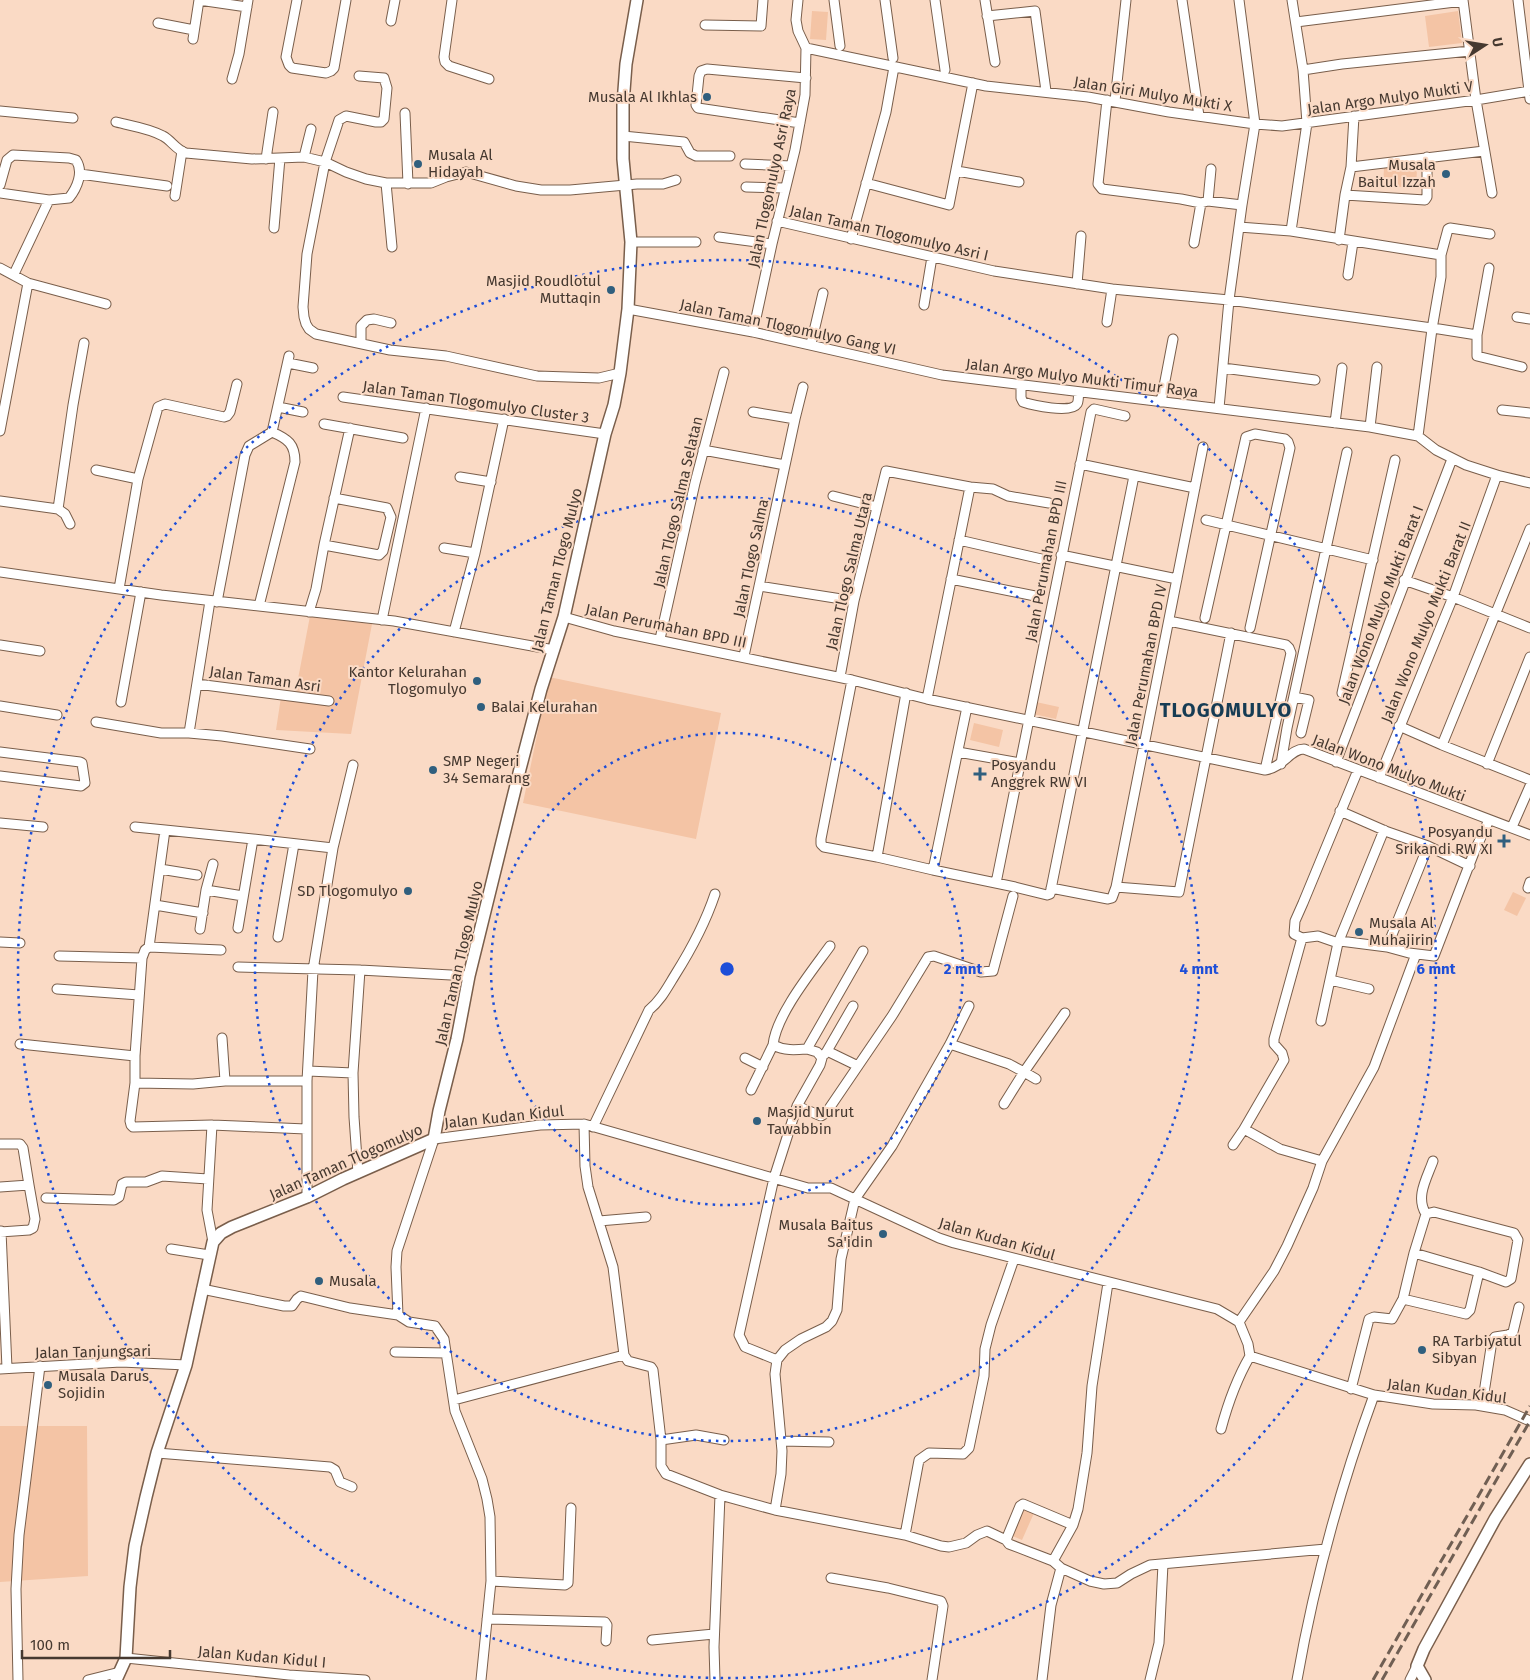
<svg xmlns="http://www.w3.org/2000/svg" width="1530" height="1680" font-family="'Fira Sans',sans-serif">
  <rect width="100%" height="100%" fill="#fadac5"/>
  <path fill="#f4c4a5" d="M812 11 828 12 826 40 810 39Z
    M1458 11 1462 43 1429 47 1425 16Z
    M1384 168 1417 169 1416 188 1383 186Z
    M310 616 372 624 351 734 276 730 281 697 294 700Z
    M549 677 721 713 696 839 523 803Z
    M1036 702 1059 707 1056 719 1033 714Z
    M974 723 1003 730 999 747 970 740Z
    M1513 892 1526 898 1517 916 1504 910Z
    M0 1426H87L88 1576 0 1582Z
    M1022 1508 1034 1513 1022 1540 1010 1535Z"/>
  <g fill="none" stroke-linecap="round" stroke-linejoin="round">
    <g stroke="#795e4b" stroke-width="11">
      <path id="minor" d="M297 0 286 57 289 65 292 68 326 73 331 71 334 68 346 0
        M452 0 444 57 445 62 449 66 489 79
        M834 0 840 46
        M885 0 893 58
        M935 0 945 70
        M985 0 995 62
        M1182 0 1199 116
        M1463 0 1476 100 1492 193
        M1518 0 1530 99
        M987 16 1035 11 1046 91
        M391 21 395 0
        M1296 22 1463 1
        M158 23 194 30
        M705 25 761 26 763 0
        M193 39 199 0 247 7
        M806 48 986 86 1088 97 1169 112 1255 124 1282 126 1476 100 1530 91
        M1303 70 1342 64 1470 51
        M359 76 384 78 387 88 384 119 381 122H376L346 116 339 120 325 162 307 254 303 307 304 317 306 324 309 329 316 334 390 350 446 356 537 376 599 378 620 373
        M232 79 239 54 248 0
        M1107 100 1098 184 1102 189 1181 199 1201 203 1208 201 1242 205
        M1115 101 1126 0
        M0 111 73 118
        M405 113 408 184
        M116 122C131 126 149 128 163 136 171 140 176 150 186 153L252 159 304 157 325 162 346 172 366 179 386 183H431L446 177 466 172 516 186 541 190H570L637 184H663L676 180
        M800 123 698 108 696 105 699 76 701 71 707 69 806 78
        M623 136 684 142 690 153 696 156H730
        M304 157 311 129
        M266 159 273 112
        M745 164 791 166
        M1351 167 1484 151
        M957 171 1019 182
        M80 174 167 186
        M386 183 392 247
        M866 183 949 205 973 83
        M0 185 7 160 13 155 69 158 76 160C84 172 77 188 69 198L49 200 0 193
        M746 187 785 188
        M1345 195 1425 200 1427 197V157
        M175 196 182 151
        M1208 201 1211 169
        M777 221 994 271 1112 289
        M1239 227 1291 231 1441 255V277L1432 329 1418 436
        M274 228 280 158
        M1291 231 1307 123 1303 70 1292 0
        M719 237 772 244
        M851 239 886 112 894 67
        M1339 240 1345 195 1351 167 1354 116
        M631 242H696
        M1194 243 1201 203
        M1441 255 1448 229 1450 228 1490 234
        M0 268 28 283 0 431
        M14 274 49 200
        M1348 275 1353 242
        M28 283 106 304
        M1077 284 1081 236
        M924 305 932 257
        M628 309 753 332 942 375 1370 427 1418 436 1436 450 1466 465 1497 475 1530 483
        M1517 317 1530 319
        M1107 322 1112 289 1229 300 1439 329 1477 335V356L1522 367
        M753 332 772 244 795 150 805 95 806 48 798 31 796 20 798 0
        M1477 335 1489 268
        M361 343V326L367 320 374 319 391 323
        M811 344 823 293
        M288 363 313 368
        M1223 368 1315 380
        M1021 385V398L1023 402C1032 405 1071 414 1077 404 1079 401 1078 395 1079 392
        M343 397 605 434
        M1161 402 1173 339
        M278 407 303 412
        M1219 408 1229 300 1242 205 1255 124 1239 0
        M1502 410 1530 413
        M753 412 795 419
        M1335 423 1342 368
        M324 424 403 438
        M1370 427 1377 367
        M272 432 289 356
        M703 450 785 465
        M1080 464 1195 488
        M96 470 138 479
        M460 477 491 482
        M833 496 877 507
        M0 501 58 509 65 514 70 524
        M58 509 73 405 84 343
        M1206 520 1373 560
        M959 540 1046 560
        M324 545 379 555 383 551 391 517 387 508 334 498
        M444 548 475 553
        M1061 555 1177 579
        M0 572 161 595 394 621 554 650
        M951 579 1035 596
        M1404 580 1453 597 1530 628
        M759 586 854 601
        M119 589 138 479 158 407 165 404 224 417 227 416 230 412 237 384
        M217 602 245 455 249 446 272 432C288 439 295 444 295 462L259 606
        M309 612 316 589 324 545 350 428
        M564 617 614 631 852 680 927 699 1265 770C1284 767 1290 749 1304 749L1530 835
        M1205 618 1246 437 1255 434 1285 439 1288 442 1290 448 1250 628
        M382 620 426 408
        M1169 621 1286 645 1289 648 1291 653 1265 770
        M454 632 475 553 504 419
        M660 639 695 483 724 372
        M0 645 40 651
        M744 656 795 419 803 387
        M840 677 854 601 886 471 970 487 993 489 1008 496 1049 503
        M852 680 821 839V844L824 847 877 857 933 870 967 707
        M197 684 329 701
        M1342 693 1395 460
        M1294 697 1309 700 1301 733
        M927 699 970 487
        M121 702 141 592
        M0 706 57 715
        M96 722 161 733H189L222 736 310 749
        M1399 726 1442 745 1530 780
        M189 733 210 601
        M1442 745 1530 529
        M0 752 80 762 82 763 85 783 81 786 0 776
        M958 752 1020 763
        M1336 762 1452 459
        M1281 764 1287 728 1347 452
        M1487 764 1530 657
        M1379 778 1453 597 1497 475
        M1340 811 1388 832 1428 846 1470 866
        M0 823 43 827
        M135 827 165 830
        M1512 827 1530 786
        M333 848 353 765
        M877 857 906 693
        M160 869 197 875
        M933 870 1015 887 1047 895 1050 894 1134 476
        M996 883 1091 412 1094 409 1125 416
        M1116 887 1179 892 1231 633
        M1051 888 1108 899 1112 898 1116 887 1203 447
        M1528 888 1530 882
        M206 890 243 896
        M155 905 203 913
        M238 928 253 839 333 848 313 970 307 1081V1197
        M200 929 206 890 213 864
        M278 937 294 844
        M1340 941 1387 947 1409 953 1434 956 1475 850 1489 820
        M0 942 20 943
        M1338 943 1318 936 1302 938 1294 934 1295 921 1303 903 1358 770
        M1387 947 1428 846
        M221 950 149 947 165 830 253 839
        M59 956 142 958 145 950 149 947
        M238 967 360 970 469 976
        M1330 980 1369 989
        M57 989 139 995
        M1321 1021 1338 943 1384 830
        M222 1038 225 1081H307
        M20 1044 135 1056V1083L130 1121 131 1125 133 1127 212 1125 306 1129
        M950 1044 1009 1064 1024 1072 1065 1013
        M807 1049C795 1050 785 1051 773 1045 776 1015 812 971 830 946
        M827 1051 853 1006
        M825 1054 827 1051 858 1066
        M135 1056 142 958
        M745 1058 763 1067
        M308 1071 353 1073
        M135 1083 193 1084 225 1081
        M751 1090 773 1045
        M1004 1104 1024 1072 1036 1079
        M797 1106 821 1116 826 1113 892 1016 928 957 934 956 981 972 993 971 1013 896
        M584 1124 585 1166 588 1187 613 1267 624 1355 628 1361 651 1367 653 1370 661 1440V1466L666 1474 720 1495 775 1510 905 1535 941 1546 949 1547 966 1543 977 1535 987 1531 1006 1540 1009 1544 1053 1561 1061 1568 1090 1581 1104 1584 1117 1583 1131 1574 1150 1565 1326 1549
        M212 1125 207 1210 213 1242
        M593 1127 649 1010C661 1000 667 988 675 975 692 948 705 924 715 894
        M1244 1129 1280 1149 1322 1161
        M0 1144H20L23 1148 29 1185 0 1187
        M1233 1145 1244 1129 1284 1060 1282 1053 1274 1044V1039L1302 938
        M358 1173 354 1117 353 1073 360 970
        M46 1198 114 1200 119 1197 122 1184 126 1182H146L162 1176 208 1179
        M1426 1214C1415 1197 1427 1178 1433 1161
        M599 1221 646 1217
        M1 1231 7 1368
        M0 1232 29 1230 33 1228 35 1219 29 1185
        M171 1249 209 1255
        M202 1289 284 1306H292L297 1299 301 1296 350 1308 398 1315
        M1403 1299 1466 1314 1470 1310 1479 1272
        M1239 1322 1274 1271 1287 1246 1313 1188 1322 1161 1374 1067 1416 954
        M395 1352 446 1353
        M777 1360 745 1347 739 1335 774 1178 797 1106 820 1065 822 1058 817 1052 807 1049 863 951
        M0 1369 121 1362 186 1365
        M1351 1389 1369 1319 1374 1317 1392 1319 1403 1299 1414 1253 1426 1214 1434 1212 1514 1233 1518 1240 1511 1279 1506 1282 1479 1272 1414 1253
        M454 1400 624 1355
        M1482 1406 1492 1341 1495 1337 1508 1335 1513 1332 1519 1307
        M1221 1429C1228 1403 1236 1380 1250 1356
        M661 1440 696 1435 724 1440
        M781 1441 829 1442
        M157 1453 330 1467 335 1470 340 1482 352 1487
        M775 1510 781 1474 782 1451 775 1374 777 1360 785 1350 801 1339 826 1327 832 1321 837 1310 841 1259 855 1199 892 1146 950 1044 969 1006
        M905 1535 919 1460 929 1453 963 1454 969 1448 984 1376 985 1349 991 1325 1014 1259
        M1006 1540 1020 1506 1023 1504 1073 1525
        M1053 1561 1073 1525 1078 1509 1087 1453 1092 1386 1108 1283
        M831 1578 888 1588 941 1601 943 1606 932 1680
        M491 1581 565 1585 568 1583 571 1508
        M487 1619 605 1622 607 1625 606 1641
        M652 1640 714 1634
        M126 1658 289 1675 365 1680
        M18 1680 16 1589 19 1535 40 1366
        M88 1680 120 1672
        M481 1680 491 1581 490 1517 487 1499 482 1479 455 1411 444 1339 435 1326 409 1322 398 1315 396 1267 397 1251 434 1139 540 1125 584 1124 808 1188H831L939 1238 954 1243 1217 1309 1239 1322 1248 1344 1250 1356 1374 1395 1433 1404 1476 1405 1505 1410 1530 1421
        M715 1680 714 1647 720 1495
        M1042 1680 1051 1605 1061 1568
        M1150 1680 1159 1643 1163 1564
        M1297 1680C1314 1583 1340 1488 1374 1395
        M1410 1680 1417 1666"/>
    </g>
    <g stroke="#795e4b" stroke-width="14">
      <path id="tertiary" d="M116 1680 126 1658 130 1587 135 1546 146 1497 157 1453 186 1365 213 1242 221 1233 232 1227 307 1197 343 1179 434 1139 439 1111 457 1039 469 976 520 769 541 689 564 617 605 434 614 405 620 373 628 309 631 242 623 159V104L626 64 637 0
        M1425 1680 1417 1666 1424 1649 1495 1519 1530 1464"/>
    </g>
    <use href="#minor" stroke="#fff" stroke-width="9"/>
    <use href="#tertiary" stroke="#fff" stroke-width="11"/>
    <path stroke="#705f53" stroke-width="3" stroke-dasharray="10 5" stroke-linecap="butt" d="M1373 1680 1530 1406
      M1382 1680 1530 1421"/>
  </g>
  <g fill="none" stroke="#1d4ed8" stroke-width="2.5" stroke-dasharray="2.5 5">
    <circle cx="727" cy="969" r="236"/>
    <circle cx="727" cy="969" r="472"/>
    <circle cx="727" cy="969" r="709"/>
  </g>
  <g fill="#305f7e" stroke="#fadac5" stroke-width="2">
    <circle cx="707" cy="97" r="5"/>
    <circle cx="418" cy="164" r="5"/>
    <circle cx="1446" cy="174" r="5"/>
    <circle cx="611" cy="290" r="5"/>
    <circle cx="477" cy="681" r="5"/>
    <circle cx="481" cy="707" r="5"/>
    <circle cx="433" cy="770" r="5"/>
    <path d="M977.5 766.5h5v5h5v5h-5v5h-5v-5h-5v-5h5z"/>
    <path d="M1501.5 833.5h5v5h5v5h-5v5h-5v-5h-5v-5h5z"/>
    <circle cx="408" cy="891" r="5"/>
    <circle cx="1359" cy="932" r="5"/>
    <circle cx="757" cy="1121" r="5"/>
    <circle cx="883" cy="1234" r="5"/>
    <circle cx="319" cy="1281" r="5"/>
    <circle cx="1422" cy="1350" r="5"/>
    <circle cx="48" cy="1385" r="5"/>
  </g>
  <g text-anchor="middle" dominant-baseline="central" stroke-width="4" stroke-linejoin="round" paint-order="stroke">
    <g font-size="15" fill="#463930" stroke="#fadac5">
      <text transform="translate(1153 94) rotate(9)">Jalan Giri Mulyo Mukti X</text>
      <text transform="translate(1390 98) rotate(-8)">Jalan Argo Mulyo Mukti V</text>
      <text transform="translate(772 178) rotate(-78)">Jalan Tlogomulyo Asri Raya</text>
      <text transform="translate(889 233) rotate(13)">Jalan Taman Tlogomulyo Asri I</text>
      <text transform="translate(788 327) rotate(12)">Jalan Taman Tlogomulyo Gang VI</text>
      <text transform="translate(1082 378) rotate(7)">Jalan Argo Mulyo Mukti Timur Raya</text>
      <text transform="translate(476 402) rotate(8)">Jalan Taman Tlogomulyo Cluster 3</text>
      <text transform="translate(678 502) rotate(-77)">Jalan Tlogo Salma Selatan</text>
      <text transform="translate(751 558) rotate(-78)">Jalan Tlogo Salma</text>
      <text transform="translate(1046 561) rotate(-79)">Jalan Perumahan BPD III</text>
      <text transform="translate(557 570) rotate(-76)">Jalan Taman Tlogo Mulyo</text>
      <text transform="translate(849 571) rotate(-77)">Jalan Tlogo Salma Utara</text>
      <text transform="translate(1381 605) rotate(-69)">Jalan Wono Mulyo Mukti Barat I</text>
      <text transform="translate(1426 622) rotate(-68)">Jalan Wono Mulyo Mukti Barat II</text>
      <text transform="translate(666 626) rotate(12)">Jalan Perumahan BPD III</text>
      <text transform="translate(1146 665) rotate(-79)">Jalan Perumahan BPD IV</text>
      <text transform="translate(265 679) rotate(8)">Jalan Taman Asri</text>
      <text transform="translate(1389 768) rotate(21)">Jalan Wono Mulyo Mukti</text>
      <text transform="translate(459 963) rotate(-77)">Jalan Taman Tlogo Mulyo</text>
      <text transform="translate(504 1117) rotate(-6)">Jalan Kudan Kidul</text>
      <text transform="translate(346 1162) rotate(-24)">Jalan Taman Tlogomulyo</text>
      <text transform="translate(997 1239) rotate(16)">Jalan Kudan Kidul</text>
      <text transform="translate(93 1352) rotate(-1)">Jalan Tanjungsari</text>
      <text transform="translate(1447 1391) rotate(7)">Jalan Kudan Kidul</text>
      <text transform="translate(262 1657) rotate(5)">Jalan Kudan Kidul I</text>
    </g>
    <g font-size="15" fill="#463930" stroke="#fadac5" text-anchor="start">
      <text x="697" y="97" text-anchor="end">Musala Al Ikhlas</text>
      <text x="428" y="155">Musala Al<tspan x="428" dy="17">Hidayah</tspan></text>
      <text x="1436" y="165" text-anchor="end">Musala<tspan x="1436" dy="17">Baitul Izzah</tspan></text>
      <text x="601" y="281" text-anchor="end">Masjid Roudlotul<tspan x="601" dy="17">Muttaqin</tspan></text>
      <text x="467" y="672" text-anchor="end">Kantor Kelurahan<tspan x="467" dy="17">Tlogomulyo</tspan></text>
      <text x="491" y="707">Balai Kelurahan</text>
      <text x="443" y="761">SMP Negeri<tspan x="443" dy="17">34 Semarang</tspan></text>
      <text x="991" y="765">Posyandu<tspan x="991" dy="17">Anggrek RW VI</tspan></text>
      <text x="1493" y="832" text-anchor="end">Posyandu<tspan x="1493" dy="17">Srikandi RW XI</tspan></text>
      <text x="398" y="891" text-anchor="end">SD Tlogomulyo</text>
      <text x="1369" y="923">Musala Al<tspan x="1369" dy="17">Muhajirin</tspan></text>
      <text x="767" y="1112">Masjid Nurut<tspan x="767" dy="17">Tawabbin</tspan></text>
      <text x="873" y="1225" text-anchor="end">Musala Baitus<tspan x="873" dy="17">Sa'idin</tspan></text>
      <text x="329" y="1281">Musala</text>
      <text x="1432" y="1341">RA Tarbiyatul<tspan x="1432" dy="17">Sibyan</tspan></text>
      <text x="58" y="1376">Musala Darus<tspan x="58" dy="17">Sojidin</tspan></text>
    </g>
    <g font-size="20" font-weight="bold" letter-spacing="1" fill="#163c54" stroke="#fadac5">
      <text x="1226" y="710">TLOGOMULYO</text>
    </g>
  </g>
  <circle cx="727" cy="969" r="8" fill="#1d4ed8" stroke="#fadac5" stroke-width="2.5"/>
  <g font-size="15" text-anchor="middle" font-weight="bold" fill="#1d4ed8" stroke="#fadac5" stroke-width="4" stroke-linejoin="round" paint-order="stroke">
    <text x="963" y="974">2 mnt</text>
    <text x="1199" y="974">4 mnt</text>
    <text x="1436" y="974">6 mnt</text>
  </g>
  <g transform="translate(1485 45) rotate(78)" stroke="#fadac5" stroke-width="4" paint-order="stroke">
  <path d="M0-4L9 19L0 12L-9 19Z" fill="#463930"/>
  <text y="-8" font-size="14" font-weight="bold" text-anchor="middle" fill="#463930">U</text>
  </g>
  <path d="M22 1650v8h148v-8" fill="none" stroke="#463930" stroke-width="2.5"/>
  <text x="30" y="1650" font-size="15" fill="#463930" stroke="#fadac5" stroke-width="4" paint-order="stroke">100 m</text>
</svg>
